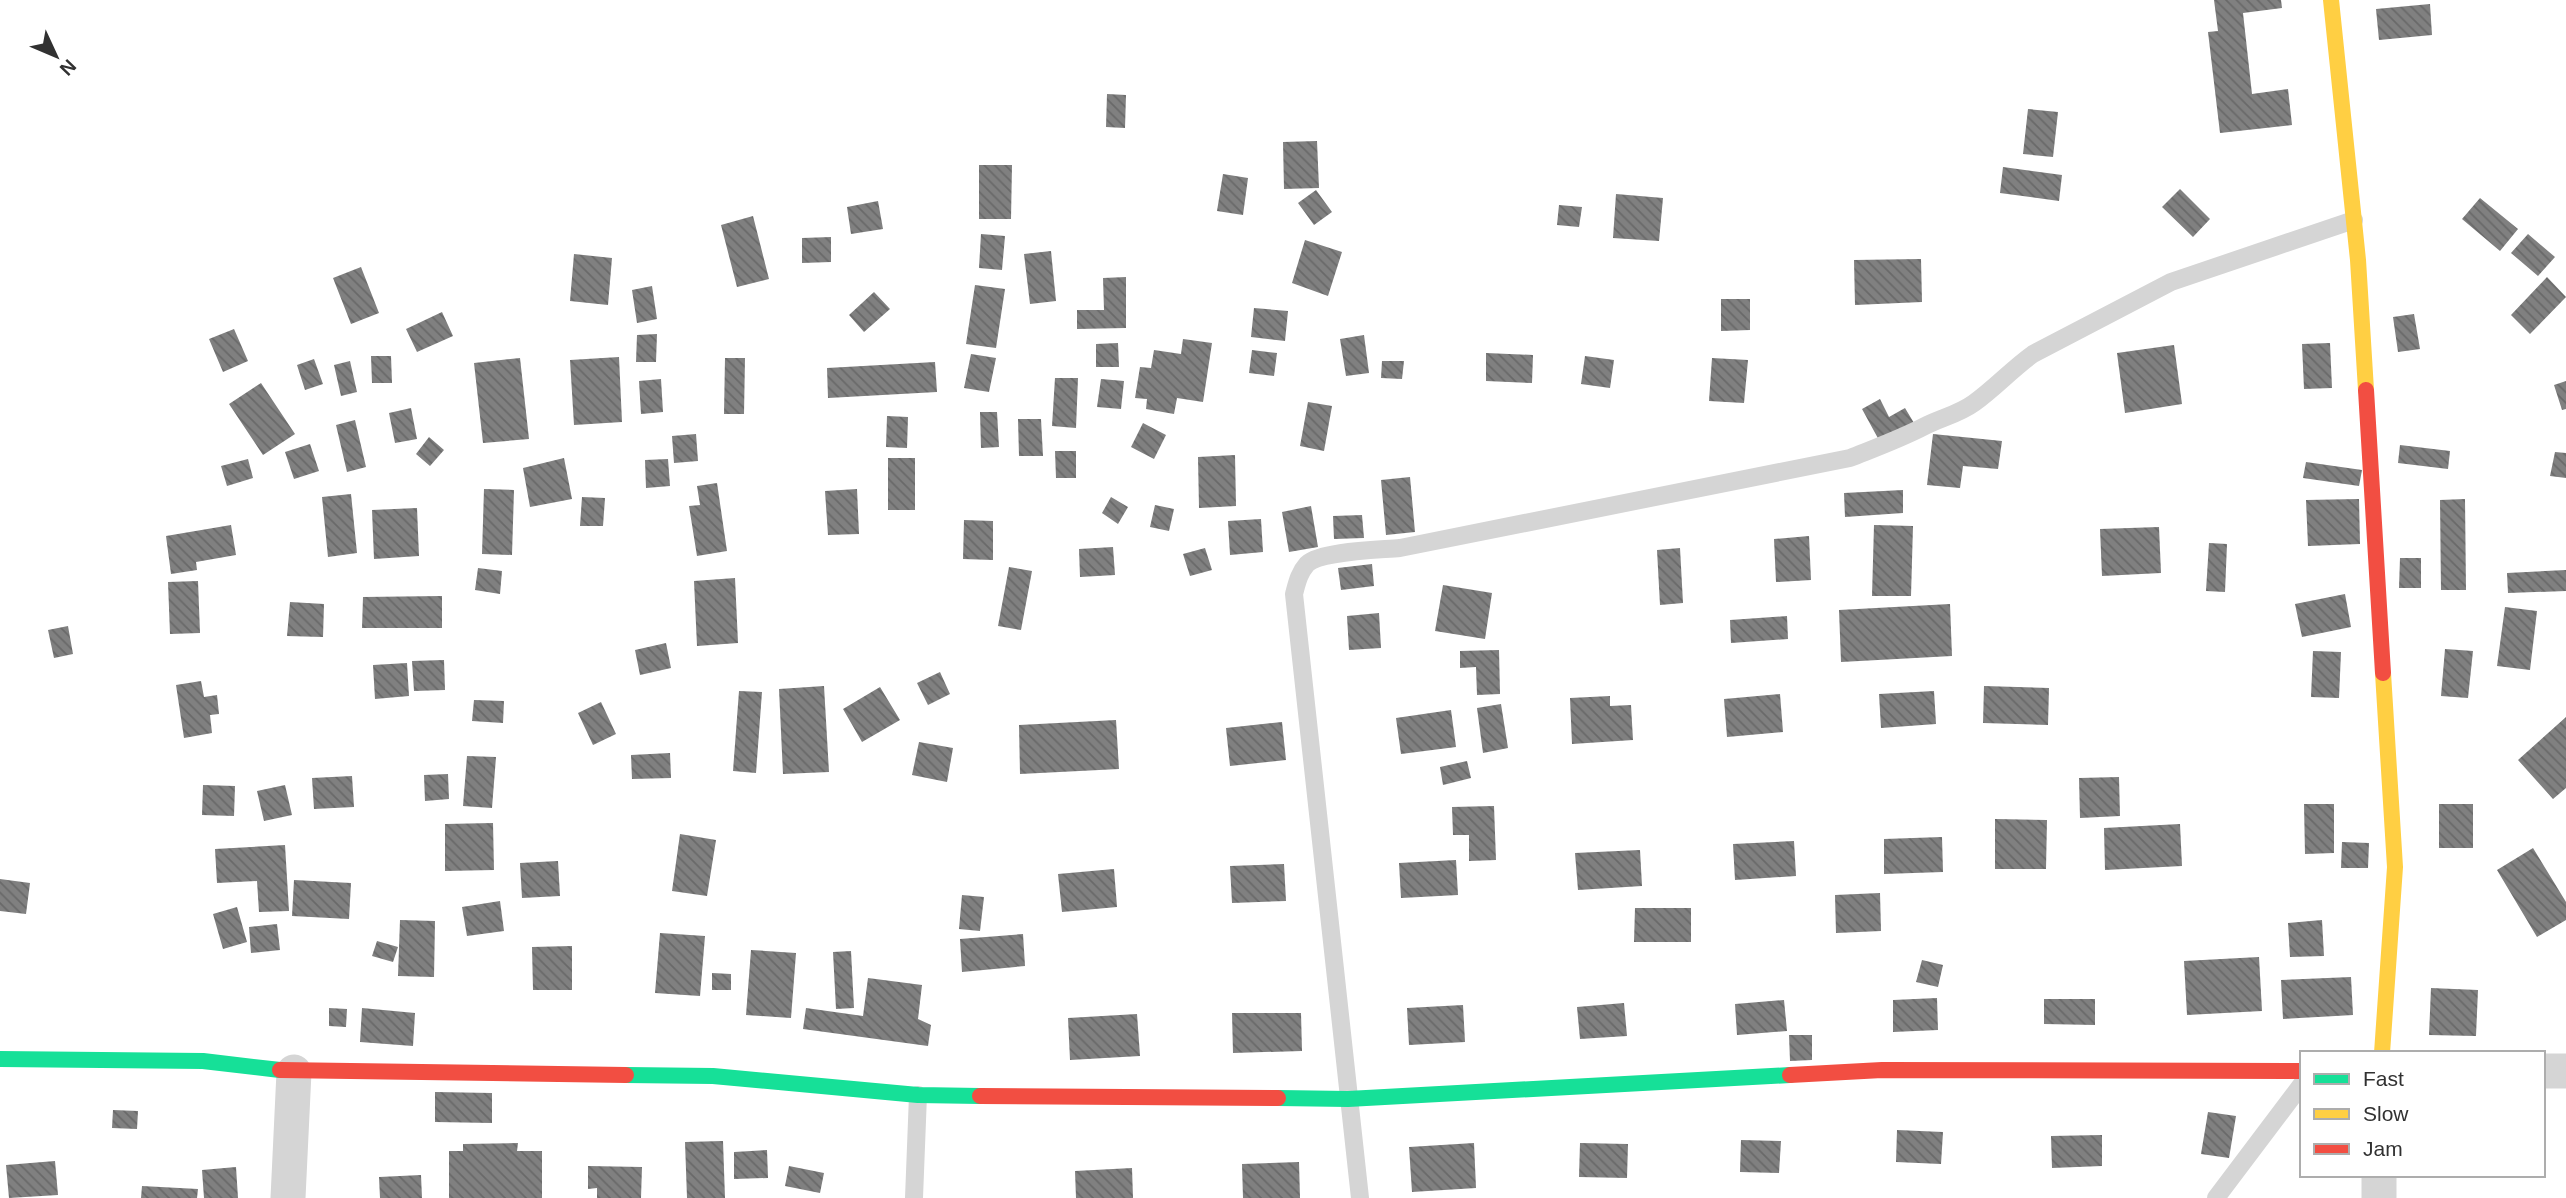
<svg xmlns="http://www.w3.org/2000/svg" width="2566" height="1198" font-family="Arial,sans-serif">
  <defs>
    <pattern id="building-back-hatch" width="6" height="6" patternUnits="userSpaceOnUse" patternTransform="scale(1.75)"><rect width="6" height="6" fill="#808080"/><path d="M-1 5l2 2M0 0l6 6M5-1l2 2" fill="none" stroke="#696969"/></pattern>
  </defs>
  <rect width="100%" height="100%" fill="#fff"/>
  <path fill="url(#building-back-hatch)" d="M2214 0H2281L2282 8 2243 13 2252 94 2288 89 2292 125 2220 133 2208 32 2218 31Z
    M2430 4 2432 35 2379 40 2376 9Z
    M1107 94 1126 95 1125 128 1106 127Z
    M2028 109 2058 112 2053 157 2023 154Z
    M1317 141 1319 188 1284 189 1283 142Z
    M979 165H1012L1011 219H979Z
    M2003 167 2062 175 2059 201 2000 193Z
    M1223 174 1248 178 1243 215 1217 211Z
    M2180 189 2210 219 2193 237 2162 207Z
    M1316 190 1332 212 1314 225 1298 203Z
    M1616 194 1663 198 1659 241 1613 238Z
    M2480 198 2518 229 2500 251 2462 219Z
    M878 201 883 229 851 234 847 207Z
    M1559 205 1582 207 1579 227 1557 225Z
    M753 216 769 279 737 287 721 225Z
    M981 234 1005 236 1002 270 979 268Z
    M2528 234 2555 257 2538 276 2511 253Z
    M831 237V262L802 263V238Z
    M1305 240 1342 252 1328 296 1292 283Z
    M1051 251 1056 301 1030 304 1024 254Z
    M574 254 612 258 608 305 570 301Z
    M1921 259 1922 302 1855 305 1854 260Z
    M361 267 379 313 351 324 333 278Z
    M1126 277V328L1077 329V310H1104L1103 278Z
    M2547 277 2566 297 2530 334 2511 315Z
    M975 285 1005 289 996 348 966 344Z
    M652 286 657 319 637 323 632 290Z
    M874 292 890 309 864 332 849 315Z
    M1721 299H1750V330L1721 331Z
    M1254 308 1288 311 1285 341 1251 337Z
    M442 312 453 336 417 352 406 329Z
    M2414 314 2420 349 2398 352 2393 317Z
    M234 329 248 361 223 372 209 339Z
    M657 334 656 362H636L637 335Z
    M1364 335 1369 373 1346 376 1340 339Z
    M1183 339 1212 343 1203 402 1177 398 1174 414 1146 409 1147 399 1135 398 1140 367 1151 368 1154 350 1181 354Z
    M1118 343 1119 367H1096V344Z
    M2330 343 2332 388 2304 389 2302 344Z
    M2174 345 2182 404 2125 413 2117 353Z
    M1252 350 1277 353 1274 376 1249 373Z
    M1486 353 1533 355 1532 383 1486 381Z
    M971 354 996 358 989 392 964 388Z
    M371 356H391L392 383H372Z
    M1585 356 1614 360 1610 388 1581 384Z
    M619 357 622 422 574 425 570 360Z
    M520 358 529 439 483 443 474 363Z
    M725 358H745L744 414H724Z
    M1712 358 1748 360 1744 403 1709 401Z
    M314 359 323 384 305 390 297 365Z
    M350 361 357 392 341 396 334 365Z
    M1382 361H1404L1402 379 1381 378Z
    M935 362 937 392 828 398 827 368Z
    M1055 378H1078L1076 428 1052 426Z
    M661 379 663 412 641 414 639 381Z
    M1101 379 1124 381 1121 409 1097 407Z
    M2566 381V409L2562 410 2554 385Z
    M261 383 295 434 263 455 229 404Z
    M1880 399 1889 417 1905 408 1914 423 1880 442 1862 409Z
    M1308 402 1332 406 1324 451 1300 446Z
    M411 408 417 439 395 443 389 413Z
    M980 412H997L999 447 981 448Z
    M887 416 908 417 907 448 886 447Z
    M1018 419H1041L1043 456H1019Z
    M355 420 366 467 347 472 336 425Z
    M1143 423 1166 435 1154 459 1131 447Z
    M696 434 698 461 674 463 672 436Z
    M1933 434 2002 441 1998 469 1963 466 1960 488 1927 485Z
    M429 437 444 450 430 466 416 454Z
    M310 444 319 471 294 479 285 452Z
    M2400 445 2450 451 2448 469 2398 463Z
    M1055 451H1076V478H1056Z
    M2555 452 2566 453V478L2550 476Z
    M1235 455 1236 506 1199 508 1198 457Z
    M564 458 572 499 530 507 523 468Z
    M888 458H915V510H888Z
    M248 459 253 478 227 486 221 466Z
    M668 459 670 486 646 488 645 460Z
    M2306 462 2362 470 2359 486 2303 478Z
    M1410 477 1415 532 1386 535 1381 480Z
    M717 483 727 551 697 556 689 506 700 505 697 486Z
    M484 489 514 490 512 555 482 554Z
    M857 489 859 534 828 535 825 491Z
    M1903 490V513L1845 517 1844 493Z
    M351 494 357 553 328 557 322 497Z
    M582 497 605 498 603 526H580Z
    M1111 497 1128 507 1118 524 1102 513Z
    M2359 499 2360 544 2308 546 2306 500Z
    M2465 499 2466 590H2441L2440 500Z
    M1155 505 1174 509 1169 531 1150 527Z
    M1311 506 1318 547 1289 552 1282 512Z
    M417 508 419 556 374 559 372 510Z
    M1362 515 1364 538 1334 539 1333 516Z
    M1261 519 1263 552 1230 555 1228 521Z
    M964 520 993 521V560L963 559Z
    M231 525 236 555 196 562 197 570 171 574 166 536Z
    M1874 525 1913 526 1911 596H1872Z
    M2159 527 2161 573 2102 576 2100 529Z
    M1809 536 1811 580 1776 582 1774 539Z
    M2209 543 2227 544 2225 592 2206 591Z
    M1113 547 1115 575 1080 577 1079 549Z
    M1205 548 1212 570 1190 576 1183 554Z
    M1680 548 1683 603 1660 605 1657 550Z
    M2400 558H2421V588H2399Z
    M1372 564 1374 586 1341 590 1338 568Z
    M1009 567 1032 571 1021 630 998 626Z
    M478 568 502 571 500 594 475 590Z
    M2566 570V591L2508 593 2507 573Z
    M735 578 738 643 697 646 694 581Z
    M198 581 200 633 170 634 168 582Z
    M1443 585 1492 593 1485 639 1435 631Z
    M2345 594 2351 627 2302 637 2295 604Z
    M442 596V628H362L363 597Z
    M290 602 324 604 323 637 287 636Z
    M1950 604 1952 656 1841 662 1839 610Z
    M2505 607 2537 611 2530 670 2497 666Z
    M1379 613 1381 648 1349 650 1347 616Z
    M1787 616 1788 639 1731 643 1730 620Z
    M68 626 73 654 54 658 48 630Z
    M666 643 671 668 640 675 635 650Z
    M2445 649 2473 651 2468 698 2441 696Z
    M1499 650 1500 694 1477 695 1476 667 1460 668V651Z
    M2313 651 2341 652 2339 698 2311 697Z
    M444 660 445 690 414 691 412 661Z
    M407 663 409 696 375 699 373 665Z
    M940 672 950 694 928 705 917 683Z
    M201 681 204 697 217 695 219 714 210 715 212 733 184 738 176 685Z
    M824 686 829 772 783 774 779 689Z
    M1984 686 2049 688 2048 725 1983 723Z
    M880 687 900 720 862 742 843 709Z
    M739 691 762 692 756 773 733 771Z
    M1934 691 1936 724 1881 728 1879 694Z
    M1780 694 1783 732 1727 737 1724 699Z
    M1610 696V706L1631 705 1633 740 1572 744 1570 698Z
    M474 700 504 701 503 723 472 721Z
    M601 702 616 734 593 745 578 713Z
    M1501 704 1508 748 1483 753 1477 708Z
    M1451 710 1456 747 1401 754 1396 718Z
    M2566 717V788L2553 799 2518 760Z
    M1116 720 1119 769 1020 774 1019 725Z
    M1282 722 1286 760 1230 766 1226 728Z
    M919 742 953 748 947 782 912 775Z
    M670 753 671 778 632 779 631 755Z
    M467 756 496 757 492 808 463 806Z
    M1467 761 1471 778 1443 785 1440 767Z
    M448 774 449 799 425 801 424 775Z
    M352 776 354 807 314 809 312 778Z
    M2119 777 2120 816 2080 818 2079 778Z
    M203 785 235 786 234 816 202 815Z
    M285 785 292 815 264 821 257 791Z
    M2304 804H2334V853L2305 854Z
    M2439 804H2473V848H2439Z
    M1494 806 1496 860 1469 861V835H1453L1452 807Z
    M1995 819 2047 820 2046 869H1995Z
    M493 823 494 870 445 871V824Z
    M2180 824 2182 866 2105 870 2104 828Z
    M680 834 716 840 707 896 672 891Z
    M1942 837 1943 872 1884 874V839Z
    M1794 841 1796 876 1735 880 1733 844Z
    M2342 842 2369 843 2368 868H2341Z
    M285 845 289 911 259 912 257 881 217 883 215 849Z
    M2533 848 2566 902V920L2537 937 2497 870Z
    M1640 850 1642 886 1578 890 1575 853Z
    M1456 860 1458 895 1401 898 1399 863Z
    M558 861 560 896 522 898 520 863Z
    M1284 864 1286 901 1232 903 1230 866Z
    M1114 869 1117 907 1062 912 1058 874Z
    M0 879 30 883 26 914 0 911Z
    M294 880 351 883 349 919 292 916Z
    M1880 893 1881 931 1836 933 1835 895Z
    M962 895 984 897 980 931 959 929Z
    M500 901 504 931 467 936 462 907Z
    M237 907 247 942 223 949 213 914Z
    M1635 908H1691V942H1634Z
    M400 920 435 921 434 977 398 976Z
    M2322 920 2324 956 2290 957 2288 923Z
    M277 924 280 950 251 953 249 927Z
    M660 933 705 936 700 996 655 993Z
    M1023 934 1025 966 962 972 960 939Z
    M377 941 398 947 393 962 372 956Z
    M572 946V990H533L532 947Z
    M751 950 796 953 791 1018 746 1015Z
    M851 951 854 1008 836 1009 833 952Z
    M2259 957 2262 1011 2187 1015 2184 961Z
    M1922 960 1943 965 1938 987 1916 982Z
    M712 973 731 974V990H712Z
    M2351 977 2353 1015 2283 1019 2281 980Z
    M868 978 922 985 918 1019 931 1025 928 1046 803 1029 806 1008 863 1016Z
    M2431 988 2478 990 2476 1036 2429 1035Z
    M1937 998 1938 1030 1893 1032V1000Z
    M2044 999H2095V1025L2044 1024Z
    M1784 1000 1787 1031 1737 1035 1735 1004Z
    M1624 1003 1627 1036 1580 1039 1577 1007Z
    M1463 1005 1465 1042 1409 1045 1407 1008Z
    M329 1008 347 1009 346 1027 329 1026Z
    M362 1008 415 1013 413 1046 360 1042Z
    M1232 1013H1301L1302 1051 1233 1053Z
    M1137 1014 1140 1056 1070 1060 1068 1018Z
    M1789 1035H1812V1060L1790 1061Z
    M435 1092 492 1093V1123L435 1122Z
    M113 1110 138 1111 137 1129 112 1128Z
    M2208 1112 2236 1116 2229 1158 2201 1154Z
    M1897 1130 1943 1132 1941 1164 1896 1162Z
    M2102 1135V1166L2052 1168 2051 1136Z
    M1741 1140 1781 1141 1779 1173 1740 1172Z
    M723 1141 725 1198H687L685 1142Z
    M518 1143 517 1151H542V1198H449V1151H463V1144Z
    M1474 1143 1476 1188 1412 1192 1409 1147Z
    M1580 1143 1628 1144 1627 1178 1579 1177Z
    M767 1150 768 1178 734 1179V1152Z
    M55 1161 58 1195 9 1198 6 1165Z
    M1299 1162 1300 1198H1243L1242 1164Z
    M588 1166 642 1167 641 1198H597V1188L588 1189Z
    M789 1166 824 1173 820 1193 785 1186Z
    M236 1167 238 1198H204L202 1170Z
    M1132 1168 1133 1198H1076L1075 1171Z
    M421 1175 422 1198H380L379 1177Z
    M142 1186 198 1189 197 1198H141Z"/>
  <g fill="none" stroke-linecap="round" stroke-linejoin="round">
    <path stroke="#d5d5d5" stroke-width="18" d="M914 1198 918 1095
      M1360 1198 1294 594C1297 583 1299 573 1307 564 1321 551 1379 550 1400 548L1850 458C1875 448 1900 439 1925 426 1941 418 1959 414 1974 403 1995 388 2012 369 2033 354L2171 282 2354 220
      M2216 1198 2302 1084"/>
    <path stroke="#d5d5d5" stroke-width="35" d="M2543 1071H2566
      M288 1198 294 1072
      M2379 1198V1175"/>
    <path stroke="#16e098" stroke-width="16" d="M0 1059 203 1061 280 1070
      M626 1075 713 1076 918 1095 980 1096
      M1278 1098 1348 1099 1790 1075"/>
    <path stroke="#ffcf43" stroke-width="16" d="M2331 0 2358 260 2366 390
      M2382 1053 2395 867 2383 673"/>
    <path stroke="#f24e42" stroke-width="16" d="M2366 390 2383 673
      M280 1070 626 1075
      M1790 1075 1882 1070 2302 1071
      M980 1096 1278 1098"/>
  </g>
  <rect x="2300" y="1051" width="245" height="126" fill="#ffffff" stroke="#adadad" stroke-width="2"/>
  <rect x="2314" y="1074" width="35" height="10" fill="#16e098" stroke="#adadad" stroke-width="2"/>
  <text x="2363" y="1086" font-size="21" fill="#313131">Fast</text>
  <rect x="2314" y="1109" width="35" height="10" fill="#ffcf43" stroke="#adadad" stroke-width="2"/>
  <text x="2363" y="1121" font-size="21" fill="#313131">Slow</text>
  <rect x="2314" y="1144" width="35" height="10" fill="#f24e42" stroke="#adadad" stroke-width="2"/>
  <text x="2363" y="1156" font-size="21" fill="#313131">Jam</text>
  <g transform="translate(56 56) rotate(134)" stroke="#ffffff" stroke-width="5" paint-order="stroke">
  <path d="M0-5L12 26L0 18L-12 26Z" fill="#313131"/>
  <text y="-10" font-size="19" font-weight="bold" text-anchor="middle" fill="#313131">N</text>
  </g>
</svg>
